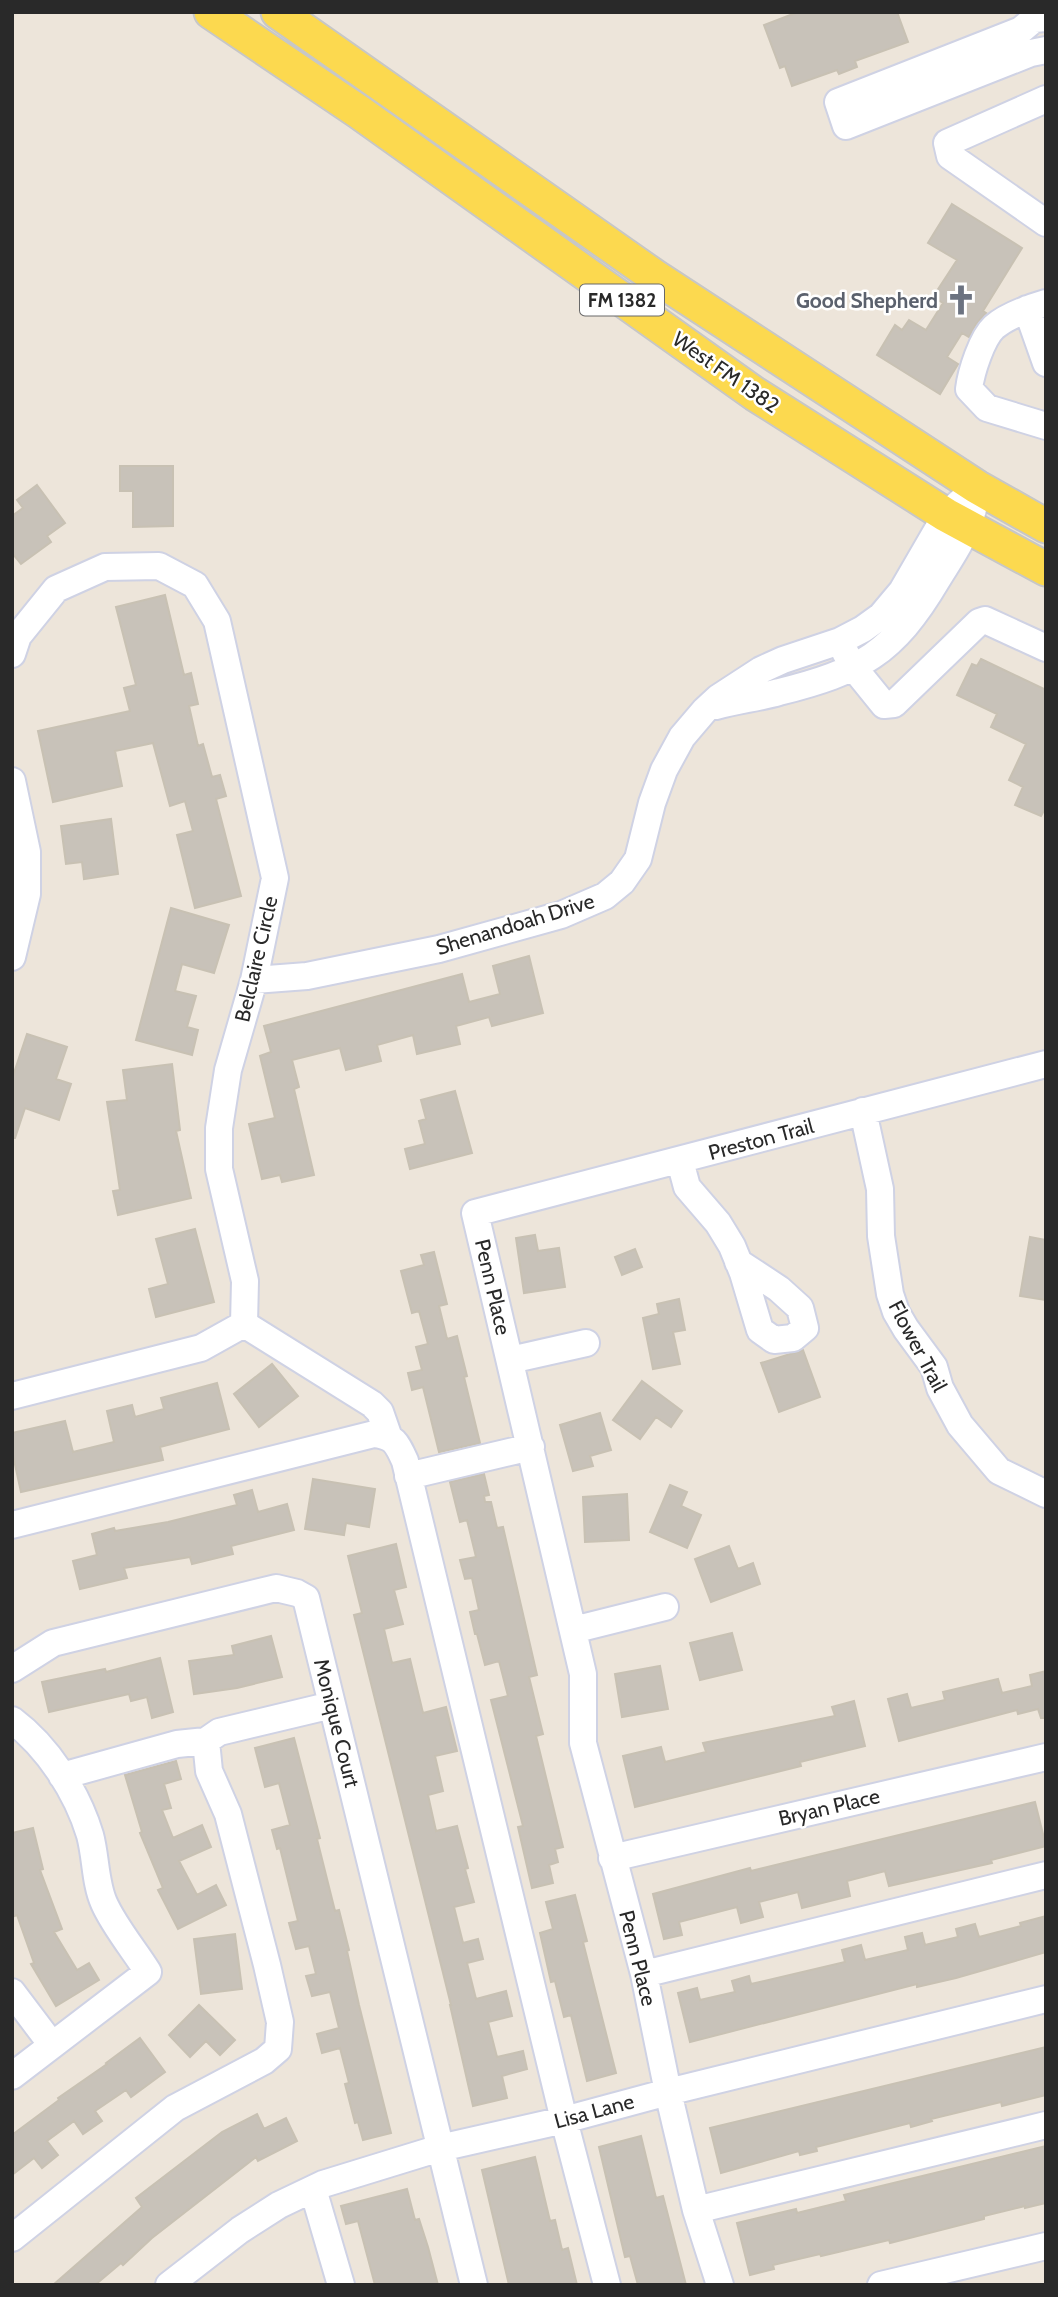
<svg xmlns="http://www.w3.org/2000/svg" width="1058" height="2297" font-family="Cabin,sans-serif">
  <rect width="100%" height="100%" fill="#ede5da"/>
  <path fill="#c8c2b9" stroke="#c8c1b3" stroke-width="2" d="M798 12H897L908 42 855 61 857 67 839 74 837 70 792 86 785 66 780 68 764 25Z
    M952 204 1022 248 983 311 986 313 976 324 969 337 962 333 947 357 958 364 940 394 877 355 895 325 902 330 909 320 926 330 943 303 933 297 957 260 928 243Z
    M120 466H173V526L133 527V491H120Z
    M37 485 65 523 47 536 51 542 21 564 12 553V516L23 508 17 500Z
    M165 595 184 675 191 673 198 704 189 706 198 746 203 744 212 777 220 775 226 796 216 799 241 896 195 908 177 835 193 831 185 801 170 806 153 743 115 751 122 786 53 802 38 731 130 711 124 688 136 685 116 607Z
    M981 659 1046 690V807L1041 816 1015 805 1023 787 1009 780 1026 744 991 727 997 714 957 695 972 664 977 666Z
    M111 819 118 874 84 879 82 862 66 864 61 826Z
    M171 908 229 925 214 973 182 964 175 991 196 996 187 1027 198 1030 192 1055 136 1040Z
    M529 956 543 1013 492 1026 489 1017 456 1026 460 1044 417 1054 413 1035 377 1045 381 1061 346 1070 340 1048 292 1060 299 1087 294 1089 314 1175 282 1182 280 1175 262 1179 249 1124 275 1118 260 1056 271 1052 264 1026 462 974 469 1002 500 994 493 966Z
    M27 1034 67 1047 56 1079 71 1084 59 1120 25 1108 15 1138H12V1079Z
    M172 1064 180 1130 176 1131 191 1198 118 1215 113 1191 120 1190 107 1102 127 1100 123 1070Z
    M455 1091 472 1153 410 1169 405 1149 425 1144 419 1121 426 1119 421 1100Z
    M195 1229 214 1302 156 1317 149 1289 168 1284 156 1239Z
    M535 1235 538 1251 559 1248 565 1287 524 1293 516 1238Z
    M1030 1237 1046 1240V1300L1020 1296Z
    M635 1249 642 1267 622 1275 615 1257Z
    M434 1252 447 1304 439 1306 447 1339 457 1336 467 1376 464 1377 480 1443 439 1452 423 1387 412 1390 408 1373 422 1370 416 1347 428 1344 419 1311 412 1313 401 1271 424 1265 421 1255Z
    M679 1299 685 1330 673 1332 680 1364 653 1369 643 1318 659 1314 657 1304Z
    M803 1350 820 1397 779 1412 761 1363Z
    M272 1364 298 1396 259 1427 234 1394Z
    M642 1381 682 1411 671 1427 656 1417 640 1439 613 1420Z
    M217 1383 229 1429 160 1447 163 1460 21 1492 12 1451V1433L65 1421 73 1452 114 1442 107 1411 132 1405 135 1417 164 1409 161 1398Z
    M600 1413 611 1450 590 1456 593 1466 573 1471 560 1425Z
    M484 1474 489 1495 484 1496 485 1502H491L497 1528 503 1527 537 1675 529 1677 543 1734 536 1736 563 1847 555 1849 558 1862 549 1865 553 1883 532 1888 518 1827 523 1826 491 1700 508 1696 499 1661 485 1665 477 1634H475L470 1612 479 1610 472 1578 465 1579 460 1560 476 1557 467 1520 460 1522 450 1482Z
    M313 1479 375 1489 369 1527 346 1523 344 1535 305 1529Z
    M670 1485 687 1492 681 1506 701 1515 687 1548 650 1532Z
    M252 1490 258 1512 287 1504 294 1530 231 1546 233 1554 192 1564 190 1557 124 1568 127 1578 80 1589 73 1561 97 1555 92 1534 114 1528 115 1531 168 1522 237 1505 234 1495Z
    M627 1494 629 1540 585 1542 583 1497Z
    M396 1544 406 1587 394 1590 403 1624 384 1629 392 1663 410 1659 423 1713 446 1707 457 1751 435 1756 443 1791 428 1795 436 1831 457 1826 468 1868 465 1869 474 1902 454 1907 463 1943 478 1939 483 1959 467 1963 476 1999 506 1991 512 2016 488 2022 497 2057 523 2051 527 2069 502 2076 507 2098 473 2106 450 2005H451L354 1615 362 1613 348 1556Z
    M729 1546 738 1569 753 1563 760 1584 711 1602 695 1559Z
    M732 1633 742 1670 700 1680 690 1643Z
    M271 1636 282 1677 237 1688 194 1694 189 1661 234 1655 232 1646Z
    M160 1658 173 1712 152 1718 147 1697 131 1701 129 1694 49 1712 42 1682 105 1669 106 1672Z
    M660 1666 668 1709 622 1717 615 1674Z
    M1046 1671V1718H1041L1038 1709 1018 1714 1017 1710 899 1741 888 1699 907 1694 911 1708 945 1700 943 1692 998 1679 1002 1693 1032 1686 1030 1675Z
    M854 1701 865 1746 800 1762 801 1766 635 1807 623 1756 661 1747 665 1762 706 1752 703 1743 835 1716 832 1707Z
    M294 1738 320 1838 317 1839 335 1911 339 1910 349 1950 347 1951 359 2005 391 2133 363 2140 358 2122 355 2123 345 2084 349 2083 340 2048 322 2053 317 2034 339 2028 330 1992 312 1996 306 1976 316 1974 309 1946 296 1949 289 1923 298 1921 280 1848 277 1849 272 1830 290 1825 279 1783 265 1787 255 1748Z
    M176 1761 181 1779 164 1784 171 1808 162 1810 173 1838 202 1825 211 1847 179 1861 197 1895 216 1885 226 1905 178 1929 158 1890 163 1888 140 1833 142 1832 125 1775Z
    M1035 1802 1046 1846 991 1860 992 1863 889 1886 885 1871 847 1881 850 1896 802 1908 798 1892 759 1902 763 1917 741 1923 737 1907 679 1922 682 1935 664 1939 653 1894 750 1868 751 1871Z
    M33 1828 43 1869 40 1870 62 1929 54 1932 77 1970 89 1963 99 1980 56 2006 31 1964 34 1963 17 1915 12 1917V1833Z
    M575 1895 587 1941 583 1942 616 2073 587 2081 571 2015 564 2017 555 1981 551 1982 540 1933 553 1929 546 1902Z
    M1046 1916V1952L956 1978 917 1987V1984L690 2042 678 1993 697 1988 700 2000 735 1992 732 1981 749 1976 751 1984 845 1962 842 1950 861 1945 865 1960 908 1950 905 1937 922 1933 925 1945 958 1937 956 1929 975 1924 979 1937 1021 1926 1020 1923Z
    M235 1934 242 1989 201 1994 194 1939Z
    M199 2005 235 2040 220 2055 206 2041 190 2057 169 2035Z
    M140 2038 165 2072 131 2097 126 2090 95 2111 102 2121 83 2134 74 2121 47 2141 58 2155 42 2168 34 2158 12 2175V2135L59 2100 58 2098 107 2064 106 2063Z
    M1046 2047V2095L1002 2106 1001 2102 931 2119 932 2121 911 2127 910 2123 816 2147 817 2151 800 2155 799 2151 721 2173 710 2128Z
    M257 2114 264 2129 286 2118 297 2141 258 2161 256 2157 152 2238 123 2265 121 2263 95 2285H53L142 2207 136 2198 222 2132Z
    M641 2136 656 2198 663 2196 686 2285H638L630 2256 625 2257 599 2147Z
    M1046 2146V2203L1025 2208V2206L984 2216V2219L890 2243 889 2240 821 2256 820 2254 773 2265 774 2269 750 2275 737 2223 796 2209 797 2213 846 2201 844 2195Z
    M535 2157 550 2221 555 2220 562 2250 568 2248 577 2285H509L482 2170Z
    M407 2189 415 2220 419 2219 428 2247 438 2285H375L358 2221 346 2224 341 2206Z"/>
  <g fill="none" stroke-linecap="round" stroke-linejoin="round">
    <g stroke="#cfd2e4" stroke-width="30">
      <path id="minor" d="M1046 18 1034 19 1021 30 838 102 846 126 1031 53 1046 50
        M1046 99 947 143 950 156 1046 223
        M1046 303C1029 308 1008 315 994 327 982 338 971 372 969 389L987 408 1046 426
        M1027 309 1046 363
        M845 652 854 668 884 705 894 704 979 622 985 620 1046 648
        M12 654 18 636 56 589 105 567 159 566 195 585 217 621 275 878 254 980 228 1070 219 1128V1169L245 1281 244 1324 201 1348 12 1396
        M716 706C737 700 758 698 779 692 860 672 894 653 937 580 951 557 967 535 973 509
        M12 781 27 852V894L12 957
        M254 980 307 976 439 949 561 915 605 896 622 882 638 859 652 803 664 770 682 737 705 710 718 698 761 670 783 660 840 641 863 629 881 616 902 591 946 515 977 487
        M863 1111 880 1189 881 1236 890 1294 896 1312 906 1329 934 1367 940 1388 960 1425 999 1471 1046 1494
        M680 1161 687 1187 718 1223 732 1246 743 1273 760 1330 774 1340 793 1338 805 1328 800 1308 779 1289 738 1262
        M244 1324 372 1404 380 1412 388 1435
        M510 1360 586 1343
        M408 1476 531 1447
        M12 1525 374 1434C394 1436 397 1443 405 1461L564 2120 607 2285
        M573 1630 665 1607
        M12 1669 53 1643 276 1588 297 1593 306 1598 474 2285
        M12 1720C48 1747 77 1792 90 1835 96 1857 95 1883 104 1903 114 1926 135 1951 148 1972L12 2076
        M62 1776 177 1744 206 1741
        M612 1858 1046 1757
        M644 1974 1046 1875
        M12 1992 52 2045
        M313 2189 341 2285
        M696 2210 1046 2125
        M12 2238 175 2108 264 2061 278 2049 280 2022 267 1965 228 1814 209 1771 206 1741 219 1732 332 1705
        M169 2285 240 2230 279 2205 323 2184 440 2148 564 2120 668 2092 1046 1999
        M720 2285 696 2210 668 2092 644 1974 583 1743V1674L475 1213 1046 1064
        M881 2285 1046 2246"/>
    </g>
    <g stroke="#c7c7c7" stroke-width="37">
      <path id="major" d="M211 12 359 112 755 394 946 515 1046 569
        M278 12 654 276 977 487 1046 526"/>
    </g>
    <use href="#minor" stroke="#fff" stroke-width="26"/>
    <use href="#major" stroke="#fcd94f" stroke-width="33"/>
  </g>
  <defs>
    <g id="church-bare" transform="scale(2.415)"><path d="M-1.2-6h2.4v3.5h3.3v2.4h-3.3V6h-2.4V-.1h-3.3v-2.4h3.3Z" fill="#6b7280" stroke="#fff" stroke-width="2.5" paint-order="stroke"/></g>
  </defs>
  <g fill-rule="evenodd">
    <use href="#church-bare" x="961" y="300"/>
  </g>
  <g text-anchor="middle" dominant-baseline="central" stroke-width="5" stroke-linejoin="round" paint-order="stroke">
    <rect fill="#fff" stroke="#696969" stroke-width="2" x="580" y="284.5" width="84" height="31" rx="5"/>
    <g font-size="19" font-weight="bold" fill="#292929">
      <text x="622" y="300">FM 1382</text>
    </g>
    <g font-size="21" font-weight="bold" fill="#5b616d" stroke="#fff" text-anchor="end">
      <text x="938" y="300">Good Shepherd</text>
    </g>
    <g font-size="21" fill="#292929" stroke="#fff">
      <text transform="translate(726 372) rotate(35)">West FM 1382</text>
      <text transform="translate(515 924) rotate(-17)">Shenandoah Drive</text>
      <text transform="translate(256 959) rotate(-77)">Belclaire Circle</text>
      <text transform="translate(761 1139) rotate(-15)">Preston Trail</text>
      <text transform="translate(493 1287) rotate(77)">Penn Place</text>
      <text transform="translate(918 1346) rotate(62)">Flower Trail</text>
      <text transform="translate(337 1723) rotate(76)">Monique Court</text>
      <text transform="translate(829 1807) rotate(-13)">Bryan Place</text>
      <text transform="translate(638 1958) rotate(76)">Penn Place</text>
      <text transform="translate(594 2111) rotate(-15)">Lisa Lane</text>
    </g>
  </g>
  <rect width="1058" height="2297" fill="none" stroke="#292929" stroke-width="28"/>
</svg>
